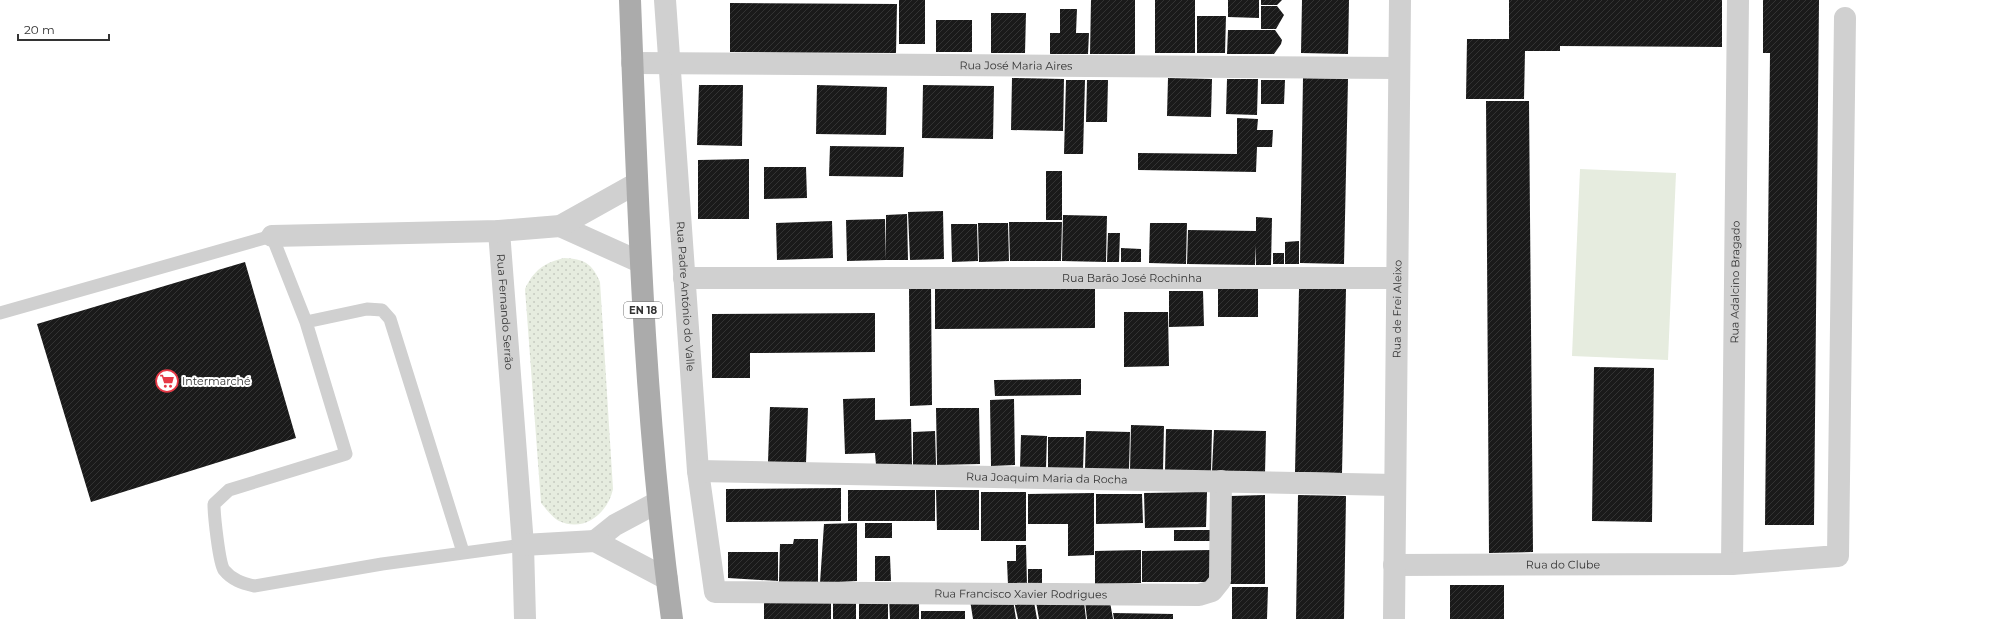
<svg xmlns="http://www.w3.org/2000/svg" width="1993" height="619" font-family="Montserrat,sans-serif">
  <defs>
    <pattern id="grass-dots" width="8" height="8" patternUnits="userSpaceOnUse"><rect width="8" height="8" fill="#e6ecdf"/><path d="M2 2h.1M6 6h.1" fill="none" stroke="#c6cbc0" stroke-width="1.8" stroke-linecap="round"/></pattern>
    <pattern id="building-hatch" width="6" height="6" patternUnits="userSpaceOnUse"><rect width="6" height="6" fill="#1a1a1a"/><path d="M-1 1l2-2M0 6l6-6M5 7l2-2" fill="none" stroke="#333"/></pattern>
  </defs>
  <rect width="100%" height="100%" fill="#fff"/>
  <path fill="url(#grass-dots)" d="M564 258C584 259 592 263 600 282L613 489C608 513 584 533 559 521 553 518 546 509 541 503L525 289C534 270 544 263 564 258Z"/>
  <path fill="#e6ecdf" d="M1580 169 1676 173 1668 360 1572 356Z"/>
  <path fill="url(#building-hatch)" d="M899 0H925V44H899Z
    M1091 0H1135V54H1090Z
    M1155 0H1195V53H1155Z
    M1228 0H1259V18L1228 17Z
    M1261 0H1282L1277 5H1261Z
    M1302 0H1349L1348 54 1301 53Z
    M1509 0H1722V47L1560 46V51H1525L1524 99H1466L1467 39H1509Z
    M1763 0H1819L1814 525H1765L1770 53H1763Z
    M730 3 897 4 896 53 730 52Z
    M1261 6H1277L1284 15 1276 29H1261Z
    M1060 9H1077L1076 33H1089L1088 54H1050V33H1060Z
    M991 13H1026L1025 53H991Z
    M1197 16H1226L1225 53H1197Z
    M936 20H972V52H936Z
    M1228 30H1275L1282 40 1281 44 1274 54H1227Z
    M1012 78 1064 79 1063 131 1011 130Z
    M1168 78 1212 79 1211 117 1167 116Z
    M1303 78 1348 79 1344 264 1300 263Z
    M1227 79H1258L1257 115 1226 114Z
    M1066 80H1085L1083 154H1064Z
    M1087 80H1108L1107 122H1086Z
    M1261 80H1285L1284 104H1261Z
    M699 85H743L742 146 697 145Z
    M817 85 887 87 886 135 816 134Z
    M923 85 994 86 993 139 922 138Z
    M1486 101H1529L1533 552 1489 553Z
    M1237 118 1258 119 1257 130H1273L1272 147H1257L1256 172 1138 170V153L1237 154Z
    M830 146 904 147 903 177 829 176Z
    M749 159V219H698V160Z
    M764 167H806L807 198 764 199Z
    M1046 171H1062V220H1046Z
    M943 211 944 259 910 260 908 212Z
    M907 214 908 260H886V215Z
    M1063 215 1107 216 1106 262 1062 261Z
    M1256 217 1272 218 1271 265H1256L1255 245V265L1187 264 1188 230 1256 231Z
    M885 219 886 260 847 261 846 220Z
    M832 221 833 258 777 260 776 223Z
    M1009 222H1062L1061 261H1010Z
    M978 223H1008L1009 261 979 262Z
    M1150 223H1187L1186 264 1149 263Z
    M951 224H977L978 261 952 262Z
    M1108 233H1120L1119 262H1107Z
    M1299 241V264H1285V242Z
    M1121 248 1141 249V262H1121Z
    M1273 253H1284V264H1273Z
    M245 262 296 438 91 502 37 324Z
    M1095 286V328L935 329V288Z
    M909 287H931L932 405 910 406Z
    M1218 289H1258V317H1218Z
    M1299 289H1346L1342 473 1295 472Z
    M1169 291H1203L1204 326 1169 327Z
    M1124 312H1168L1169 366 1124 367Z
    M875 313V352L750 353V378H712V314Z
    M1594 367 1654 368 1652 522 1592 521Z
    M1081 379V395L995 396 994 380Z
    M875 398V420L911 419 912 465H876L875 453 845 454 843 399Z
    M1014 399 1015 465 991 466 990 400Z
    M770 407 808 408 806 463 768 462Z
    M936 408H979L980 464 937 465Z
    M1131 425 1164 426 1163 470H1130Z
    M1166 429 1212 430 1211 471H1165Z
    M1214 430 1266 431 1265 473 1212 471Z
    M935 431 936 465 913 466V432Z
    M1086 431 1130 432 1129 470 1085 469Z
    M1021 435 1047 436 1046 468H1020Z
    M1048 437H1084L1083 469H1048Z
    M841 488V521L726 522V489Z
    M848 490H935V521H848Z
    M936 490H979V530H937Z
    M981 492H1026V541H981Z
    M1207 492 1206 527 1145 528 1144 493Z
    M1094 493V555L1068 556V524H1028V494Z
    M1096 494H1142L1143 523 1096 524Z
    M1265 495V584H1229L1230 496Z
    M1298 495 1346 496 1344 619H1296Z
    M857 523V581L820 583 824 524Z
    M865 523H892V538H865Z
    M1174 530H1212V541H1174Z
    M794 539H818V583L779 582 780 544H793Z
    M1016 545H1026L1027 585H1008L1007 561H1016Z
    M1141 550V583L1095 584V551Z
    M1211 550V582H1142V551Z
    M728 552H778V581L728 578Z
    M875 556H890L891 581H875Z
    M1028 569H1042V585H1028Z
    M1450 585H1504V619H1450Z
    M1232 587H1268L1267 619H1232Z
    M764 597H831V619H764Z
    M833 597H856V619H833Z
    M859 598H888V619H859Z
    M889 598H919V619H890Z
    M970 600H1013L1016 619H973Z
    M1014 601 1034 602 1037 619H1018Z
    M1085 601 1110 602 1113 619H1087Z
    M1036 602H1084L1086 619H1039Z
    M921 611H965V619H921Z
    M1113 613 1173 614V619H1114Z"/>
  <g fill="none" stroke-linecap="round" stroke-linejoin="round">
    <path stroke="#d0d0d0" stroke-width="13" d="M0 313 272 236 306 322 346 454 229 490 214 504C214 515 219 563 224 570 232 580 242 583 254 586L382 564 523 545
      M306 322 367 309 382 310 390 319 463 552"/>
    <g stroke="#d0d0d0" stroke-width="22">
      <path id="s1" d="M665 0 698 471 715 592 1199 595 1212 591 1220 581 1221 481"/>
      <path id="s2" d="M632 63 1399 68"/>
      <path d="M560 226 640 262"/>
      <path id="s3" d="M499 231 523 545 525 619"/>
      <path d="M272 236 499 231 560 226 637 183"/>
      <path id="s4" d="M684 278H1397"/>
      <path id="s5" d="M698 471 1395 485"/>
      <path d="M595 541 615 525 658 502"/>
      <path d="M523 545 595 541 667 579"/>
      <path id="s6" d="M1732 564 1738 0"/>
      <path id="s7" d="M1394 565 1732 564 1838 556 1845 18"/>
      <path id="s8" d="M1394 619 1400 0"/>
    </g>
    <path stroke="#ababab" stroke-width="22" d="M630 0C638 207 644 414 672 619"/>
  </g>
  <defs>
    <g id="supermarket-ring" transform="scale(1.15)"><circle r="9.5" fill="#fff" stroke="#e63946" stroke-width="1.5"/><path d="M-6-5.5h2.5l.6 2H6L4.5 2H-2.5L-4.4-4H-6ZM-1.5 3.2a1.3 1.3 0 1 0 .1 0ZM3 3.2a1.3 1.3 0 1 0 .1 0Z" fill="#e63946"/></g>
  </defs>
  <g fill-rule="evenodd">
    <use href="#supermarket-ring" x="167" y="381"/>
  </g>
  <g text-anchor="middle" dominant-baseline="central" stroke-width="4" stroke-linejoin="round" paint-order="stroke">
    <rect fill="#fff" stroke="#707070" stroke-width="1" x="624" y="302" width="38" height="16" rx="3"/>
    <g font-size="10" font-weight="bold" fill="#333">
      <text x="643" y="310">EN 18</text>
    </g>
    <g font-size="11" fill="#333" stroke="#fff">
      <text stroke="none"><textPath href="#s2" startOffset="384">Rua José Maria Aires</textPath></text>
      <text stroke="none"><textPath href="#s4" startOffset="448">Rua Barão José Rochinha</textPath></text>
      <text stroke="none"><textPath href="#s6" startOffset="282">Rua Adalcino Bragado</textPath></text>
      <text stroke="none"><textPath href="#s1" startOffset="297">Rua Padre António do Valle</textPath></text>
      <text stroke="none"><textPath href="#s8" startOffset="310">Rua de Frei Aleixo</textPath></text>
      <text stroke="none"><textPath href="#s3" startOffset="81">Rua Fernando Serrão</textPath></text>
      <text stroke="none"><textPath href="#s5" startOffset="349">Rua Joaquim Maria da Rocha</textPath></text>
      <text stroke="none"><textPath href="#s7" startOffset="169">Rua do Clube</textPath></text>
      <text stroke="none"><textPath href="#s1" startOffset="900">Rua Francisco Xavier Rodrigues</textPath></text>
    </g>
    <g font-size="11" fill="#333" stroke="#fff" text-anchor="start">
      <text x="182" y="381">Intermarché</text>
    </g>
  </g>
  <path d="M18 34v6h91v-6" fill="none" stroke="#333333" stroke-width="2"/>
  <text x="24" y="34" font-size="12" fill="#333333" stroke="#ffffff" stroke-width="3" paint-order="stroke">20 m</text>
</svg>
